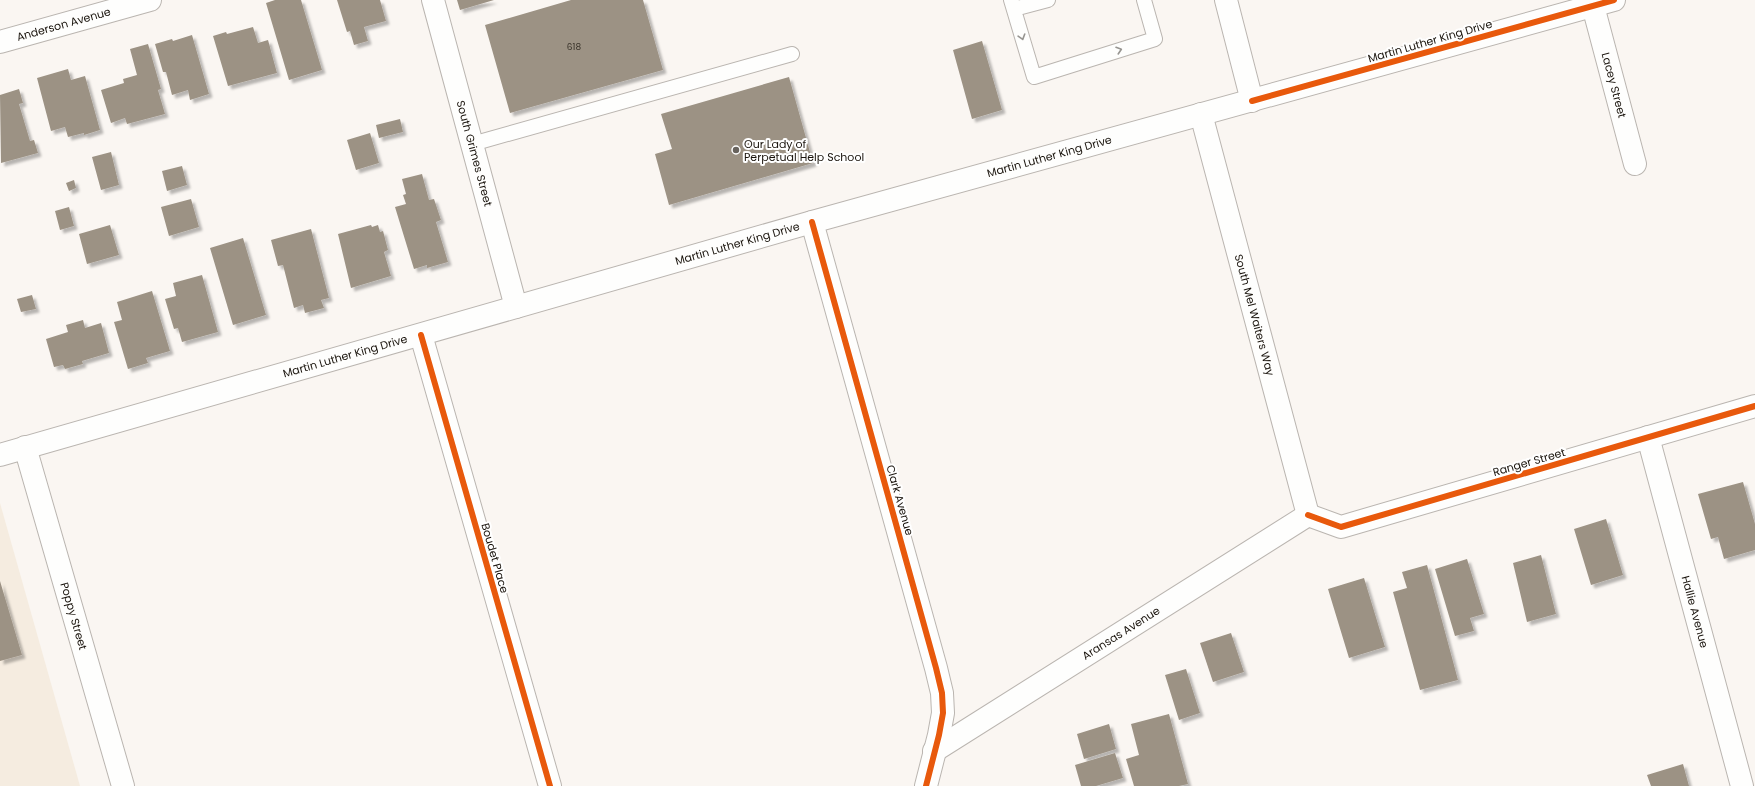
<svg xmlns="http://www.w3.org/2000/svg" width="1755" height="786" font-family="Poppins,sans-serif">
  <defs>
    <filter id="shadow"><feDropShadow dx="3.5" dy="3.5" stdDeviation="1" flood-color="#0004"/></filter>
  </defs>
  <rect width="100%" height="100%" fill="#faf6f2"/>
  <path fill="#f5ece0" d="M0 503 80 786H0Z"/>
  <path fill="#9c9284" filter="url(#shadow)" d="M275 0H301L322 70 289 80 266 3Z
    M337 0H380L386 21 364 27 368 41 354 45 350 31 347 32Z
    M457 0H494L460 10Z
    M571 0H643L663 70 510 113 485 25Z
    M253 27 258 43 268 40 277 73 228 86 213 36 226 32 227 34Z
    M192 35 209 94 190 100 188 90 172 95 166 72H163L155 44 172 39 173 41Z
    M982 41 1002 110 972 119 953 50Z
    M148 44 161 89 158 90 165 114 127 124 125 118 111 123 101 90 124 83 123 79 137 75 130 49Z
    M68 69 71 80 85 76 100 130 84 135V133L68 137 65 127 51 131 37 78Z
    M789 77 813 163 669 205 655 154 672 149 661 114Z
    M19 89 23 103 19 104 30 141 34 140 38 153 1 163 0 95Z
    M400 119 403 132 379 138 376 125Z
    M370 133 379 163 356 170 347 140Z
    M111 152 119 185 101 190 92 157Z
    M182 166 187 185 167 191 162 171Z
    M422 174 429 200 434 199 441 220 436 222 448 262 427 268V265L414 269 395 207 406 204 403 195 406 194 402 179Z
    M74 180 76 188 69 191 66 183Z
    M191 199 199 227 169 236 161 207Z
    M69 207 74 226 60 230 55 211Z
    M110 225 119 255 87 264 79 234Z
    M371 225 372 227 378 225 380 232 383 231 388 250 384 252 391 276 351 288 338 234Z
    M311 229 329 298 321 300 324 308 305 313 303 305 294 308 283 265 278 266 271 240Z
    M243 238 266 315 233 325 210 248Z
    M202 275 218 332 182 342 178 328 174 329 165 299 176 296 173 283Z
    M152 291 170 351 146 358 148 363 128 369 114 322 122 320 117 302Z
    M32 295 36 309 21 312 17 299Z
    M83 320 85 328 101 323 109 353 82 361 83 364 65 369 63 365 54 367 46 339 68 332 66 325Z
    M1743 482 1755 524V550L1724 559 1718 537 1711 539 1698 494Z
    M1606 519 1623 575 1591 585 1574 529Z
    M1541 555 1556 614 1527 622 1513 563Z
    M1467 559 1484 614 1470 618 1474 631 1455 636 1435 569Z
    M1427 565 1458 680 1420 690 1393 592 1407 588 1402 572Z
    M1364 578 1385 647 1349 658 1328 589Z
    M0 581 22 655 0 661Z
    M1231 633 1244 672 1213 682 1200 643Z
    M1186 669 1200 713 1179 720 1165 675Z
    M1169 714 1188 784 1179 786H1134L1126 759 1139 755 1131 724Z
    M1109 724 1116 749 1084 759 1077 734Z
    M1115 753 1123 778 1096 786H1081L1075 765Z
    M1683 764 1689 786H1651L1647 775Z"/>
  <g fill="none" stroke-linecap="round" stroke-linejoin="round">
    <g stroke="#bab5b0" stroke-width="16">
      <path id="service" d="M1011 0 1034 77 1155 39 1144 0
        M1014 9 1048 0
        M472 144 792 54"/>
    </g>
    <g stroke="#bab5b0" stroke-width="24">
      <g id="minor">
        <path id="s1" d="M433 0 516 307"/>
        <path d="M1226 0 1252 101"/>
        <path id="s2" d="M1593 6 1635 164"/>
        <path id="s3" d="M0 42 150 0"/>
        <path id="s4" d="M1201 114 1308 515"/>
        <path d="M421 335 550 786"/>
        <path id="s5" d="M1648 437 1742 786"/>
        <path id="s6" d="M25 447 123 786"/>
        <path d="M1308 515 1341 527 1755 406"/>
        <path id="s7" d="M934 751 1308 515"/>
      </g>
    </g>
    <g stroke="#bab5b0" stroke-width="24">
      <path id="tertiary" d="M812 222 936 668 942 693 943 713 939 735 926 786"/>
    </g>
    <g stroke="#bab5b0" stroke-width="24">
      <g id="secondary">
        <path id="s8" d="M0 455 812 222 1614 0"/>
      </g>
    </g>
    <use href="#service" stroke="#fefefd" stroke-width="14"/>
    <use href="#minor" stroke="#fefefd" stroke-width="22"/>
    <use href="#tertiary" stroke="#fefefd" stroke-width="22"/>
    <use href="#secondary" stroke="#fefefd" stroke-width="22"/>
    <g stroke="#fff" stroke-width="8">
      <path id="cycleway" d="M1252 101 1614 0
        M812 222 936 668 942 693 943 713 939 735 926 786
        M421 335 550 786
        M1308 515 1341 527 1755 406"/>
    </g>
    <use href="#cycleway" stroke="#e8590c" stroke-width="6"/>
  </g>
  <defs><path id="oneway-chevron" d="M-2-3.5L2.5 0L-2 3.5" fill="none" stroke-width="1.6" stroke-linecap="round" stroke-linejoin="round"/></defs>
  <g stroke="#979591">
    <use href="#oneway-chevron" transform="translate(1022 37) rotate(73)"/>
    <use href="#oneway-chevron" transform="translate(1119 50) rotate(-18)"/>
  </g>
  <circle fill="#68635d" stroke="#fff" stroke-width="1.5" cx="736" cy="150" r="4"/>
  <g text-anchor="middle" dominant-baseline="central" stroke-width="4" stroke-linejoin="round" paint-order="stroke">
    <g font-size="9" fill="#3a342b">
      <text x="574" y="47">618</text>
    </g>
    <g font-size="11" fill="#1a140d" stroke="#fff">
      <text stroke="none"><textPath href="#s3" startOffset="66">Anderson Avenue</textPath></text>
      <text transform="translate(1430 41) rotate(-16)">Martin Luther King Drive</text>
      <text stroke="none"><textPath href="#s2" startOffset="82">Lacey Street</textPath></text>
      <text stroke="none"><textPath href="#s1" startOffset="159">South Grimes Street</textPath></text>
      <text stroke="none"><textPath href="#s8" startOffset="1091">Martin Luther King Drive</textPath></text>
      <text stroke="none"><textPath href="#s8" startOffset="767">Martin Luther King Drive</textPath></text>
      <text stroke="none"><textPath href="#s4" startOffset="208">South Mel Waiters Way</textPath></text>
      <text stroke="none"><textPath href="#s8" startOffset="359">Martin Luther King Drive</textPath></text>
      <text transform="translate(1529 462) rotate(-16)">Ranger Street</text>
      <text transform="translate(900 500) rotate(74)">Clark Avenue</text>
      <text transform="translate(495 558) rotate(74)">Boudet Place</text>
      <text stroke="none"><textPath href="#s5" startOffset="181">Hallie Avenue</textPath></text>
      <text stroke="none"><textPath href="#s6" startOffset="176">Poppy Street</textPath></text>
      <text stroke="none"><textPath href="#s7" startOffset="221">Aransas Avenue</textPath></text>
    </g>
    <g font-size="11" fill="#1a140d" stroke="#fff" text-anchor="start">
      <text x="744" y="144">Our Lady of<tspan x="744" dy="13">Perpetual Help School</tspan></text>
    </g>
  </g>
</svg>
